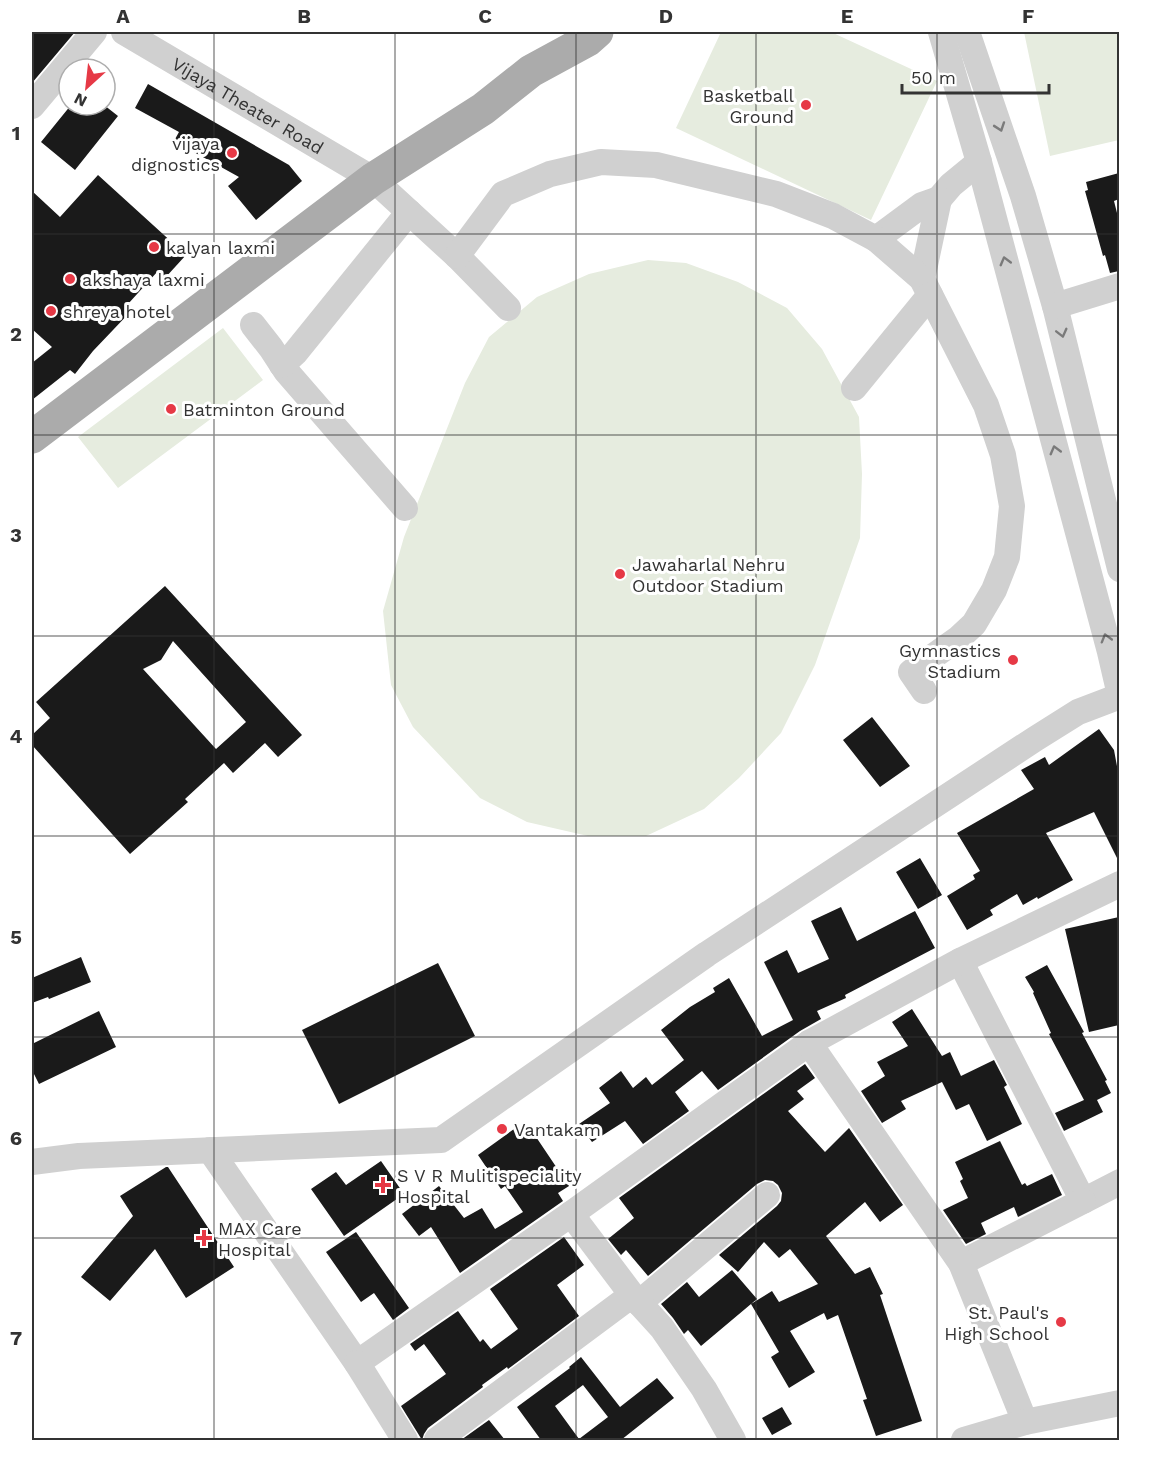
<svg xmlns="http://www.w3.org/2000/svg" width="1151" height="1472" font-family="'Work Sans',sans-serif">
  <rect width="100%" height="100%" fill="#fff"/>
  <path fill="#e6ecdf" d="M721 32H831L937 81 871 220 676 128Z
    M1024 32H1119V140L1050 156Z
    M648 260 686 263 738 282 787 308 822 349 859 417 862 474 860 538 815 665 781 733 739 778 704 809 646 836H588L527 822 480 798 413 727 391 685 383 611 404 537 465 383 489 337 537 297 589 274Z
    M223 328 263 380 118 488 78 437Z"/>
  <path fill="#1a1a1a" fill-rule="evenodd" d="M32 32H75L32 83Z
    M148 84 289 165 302 181 256 220 228 186 239 177 174 141 179 132 135 108Z
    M71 105H104L118 116 75 170 41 142Z
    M1119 173V199L1114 201 1119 221V271L1110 273 1105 255 1103 256 1085 191 1088 190 1086 182Z
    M98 175 186 255 165 278 158 271 128 304 133 309 93 351 75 374 70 370 32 400V363L52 347 32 329V191L60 217Z
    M165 586 302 735 278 757 265 743 233 773 224 763 185 799 188 802 130 854 32 745V735L50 718 36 702ZM173 641 246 722 216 749 143 669 161 660Z
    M872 717 910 766 880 787 843 740Z
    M1099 729 1114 750 1119 777V862L1094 812 1046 833 1073 880 1038 899 1037 897 1023 905 1017 894 990 910 993 915 967 930 947 896 975 879 973 875 980 871 957 833 1034 789 1021 770 1045 757 1049 765Z
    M920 858 942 895 918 909 896 872Z
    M841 907 857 941 915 911 935 948 845 995 846 998 817 1011 821 1019 800 1031 718 1090 702 1071 675 1092 689 1111 643 1144 625 1121 592 1142 579 1124 610 1103 599 1088 621 1071 633 1088 646 1077 652 1085 684 1060 661 1030 690 1007 715 992 713 988 729 978 762 1036 793 1020 764 962 787 950 798 973 829 959 811 921Z
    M1119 917V1025L1089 1032 1065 929Z
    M81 957 91 982 49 999 48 997 32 1003V978Z
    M438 963 475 1036 339 1104 302 1030Z
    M1047 965 1084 1032 1082 1033 1107 1080 1105 1081 1111 1093 1097 1100 1103 1112 1064 1131 1055 1113 1084 1100 1049 1034 1051 1033 1033 993 1034 992 1025 977Z
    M912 1009 942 1056 950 1052 961 1076 994 1060 1007 1085 1004 1087 1022 1124 987 1141 969 1104 956 1110 942 1082 901 1101 906 1109 882 1123 861 1091 885 1076 877 1062 908 1046 892 1022Z
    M99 1011 116 1047 39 1084 32 1070V1044Z
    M805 1064 815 1078 797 1091 804 1099 788 1111 825 1152 849 1128 903 1205 880 1222 865 1202 826 1236 855 1274 870 1267 883 1294 880 1295 922 1421 876 1436 863 1400 867 1399 838 1315 827 1320 824 1313 790 1331 815 1372 789 1388 771 1357 779 1352 751 1304 701 1346 688 1330 684 1334 673 1318 661 1304 687 1282 699 1297 732 1270 757 1299 751 1304 772 1291 779 1302 818 1284 790 1249 779 1258 764 1242 738 1272 719 1255 777 1206 781 1201 782 1193 778 1185 773 1181 765 1180 757 1184 648 1276 626 1250 621 1255 608 1239 634 1218 619 1198Z
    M528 1125 569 1186 558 1193 563 1201 460 1273 431 1227 419 1236 402 1214 439 1186 464 1218 482 1208 495 1229 523 1212 505 1186 501 1189 478 1155 514 1129 516 1133Z
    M1000 1141 1022 1185 1025 1183 1027 1186 1052 1174 1062 1195 1018 1217 1014 1207 981 1223 986 1234 966 1244 943 1210 968 1198 960 1181 963 1179 955 1162Z
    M381 1161 404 1194 344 1236 311 1189 336 1172 346 1185Z
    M166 1167H168L234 1267 186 1298 155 1249 110 1301 81 1277 133 1216 120 1196Z
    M356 1232 409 1308 393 1320 374 1293 361 1302 326 1252Z
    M564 1237 584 1265 557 1285 579 1316 508 1369 507 1367 482 1385 483 1387 428 1428 424 1434 422 1440 401 1406 446 1374 424 1344 415 1351 410 1344 458 1311 480 1342 483 1339 491 1349 518 1329 490 1289Z
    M581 1357 620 1407 657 1378 674 1398 621 1440H541L517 1407 570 1368 569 1367ZM583 1385 608 1417 579 1439 555 1406Z
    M782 1407 792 1424 772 1435 762 1418Z
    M489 1420 505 1440H461Z"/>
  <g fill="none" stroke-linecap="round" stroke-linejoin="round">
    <g stroke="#d0d0d0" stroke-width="26">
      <path id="s1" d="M124 32 373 179 457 256 508 308"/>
      <path d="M941 32 979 162 1110 652 1120 695"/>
      <path d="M967 32 1023 196 1055 306 1120 569"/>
      <path d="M32 106 94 32"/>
      <path d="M939 199 951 185 979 162"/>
      <path d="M876 239 922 205 939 199 922 279"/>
      <path d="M457 256 503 194 550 174 601 162 656 165 776 194 833 216 876 239 922 279 986 405 1003 455 1012 506 1007 557 994 590 974 624 959 638 911 672 924 691"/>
      <path d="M1055 306 1120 286"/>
      <path d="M253 325 271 348 286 371 405 508"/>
      <path d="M282 365 295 353 409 212"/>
      <path d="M854 388 930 295"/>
      <path d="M960 961 1083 1201 1120 1182"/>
      <path d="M210 1150 357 1363 571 1214 809 1043"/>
      <path d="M32 1162 79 1156 441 1140 707 954 1035 739 1078 712 1120 696"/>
      <path d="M571 1214 632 1295"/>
      <path d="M961 1263 1083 1201"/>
      <path d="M639 1303 767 1195"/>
      <path d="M357 1363 405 1440"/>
      <path d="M1025 1422 961 1263 809 1043 960 961 1120 884"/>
      <path d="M437 1440 632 1295 662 1328 704 1389 733 1440"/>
      <path d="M964 1440 1025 1422 1120 1403"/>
    </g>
    <path stroke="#ababab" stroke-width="33" d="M32 437 373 179 483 109 531 71 588 40 597 32"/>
  </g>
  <defs><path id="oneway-chevron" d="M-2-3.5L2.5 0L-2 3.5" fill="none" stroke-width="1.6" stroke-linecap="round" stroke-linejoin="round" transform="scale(1.5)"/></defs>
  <g stroke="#7a7a7a">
    <use href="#oneway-chevron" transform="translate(1000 127) rotate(71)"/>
    <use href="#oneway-chevron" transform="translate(1005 261) rotate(-105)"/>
    <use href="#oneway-chevron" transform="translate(1062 333) rotate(76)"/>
    <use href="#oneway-chevron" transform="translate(1055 450) rotate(-105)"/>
    <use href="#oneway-chevron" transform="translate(1106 638) rotate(-106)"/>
  </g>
  <path fill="none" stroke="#333" stroke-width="1.5" stroke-opacity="0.55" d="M214 32V1440M395 32V1440M576 32V1440M756 32V1440M937 32V1440M32 234H1120M32 435H1120M32 636H1120M32 836H1120M32 1037H1120M32 1238H1120"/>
  <g fill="#e63946" stroke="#fff" stroke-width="2">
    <circle cx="806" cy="105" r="6"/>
    <circle cx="232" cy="153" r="6"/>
    <circle cx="154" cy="247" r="6"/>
    <circle cx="70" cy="279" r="6"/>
    <circle cx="51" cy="311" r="6"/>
    <circle cx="171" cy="409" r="6"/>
    <circle cx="620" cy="574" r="6"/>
    <circle cx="1013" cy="660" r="6"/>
    <circle cx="502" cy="1129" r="6"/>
    <path d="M380 1176h6v6h6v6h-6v6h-6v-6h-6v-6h6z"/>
    <path d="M201 1229h6v6h6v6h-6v6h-6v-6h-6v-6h6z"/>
    <circle cx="1061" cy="1322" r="6"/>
  </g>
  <g text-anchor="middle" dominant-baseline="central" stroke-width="6" stroke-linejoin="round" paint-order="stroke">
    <g font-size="18" fill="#333" stroke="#fff" text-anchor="start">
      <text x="794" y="95" text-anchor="end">Basketball<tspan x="794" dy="21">Ground</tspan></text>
      <text x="220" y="143" text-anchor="end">vijaya<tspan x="220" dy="21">dignostics</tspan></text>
      <text x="166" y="247">kalyan laxmi</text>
      <text x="82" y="279">akshaya laxmi</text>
      <text x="63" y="311">shreya hotel</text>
      <text x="183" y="409">Batminton Ground</text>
      <text x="632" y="564">Jawaharlal Nehru<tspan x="632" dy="21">Outdoor Stadium</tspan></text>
      <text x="1001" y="650" text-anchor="end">Gymnastics<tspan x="1001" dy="21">Stadium</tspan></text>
      <text x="514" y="1129">Vantakam</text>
      <text x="397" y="1175">S V R Mulitispeciality<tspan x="397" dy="21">Hospital</tspan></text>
      <text x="218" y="1228">MAX Care<tspan x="218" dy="21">Hospital</tspan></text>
      <text x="1049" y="1312" text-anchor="end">St. Paul's<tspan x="1049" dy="21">High School</tspan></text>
    </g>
    <g font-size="18" fill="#333" stroke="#fff">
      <text stroke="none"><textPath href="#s1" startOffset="144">Vijaya Theater Road</textPath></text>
    </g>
  </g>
  <rect width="1151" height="1472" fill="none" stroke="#ffffff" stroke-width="66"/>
  <g transform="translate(87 87) rotate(207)"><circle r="28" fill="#ffffff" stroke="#adadad" stroke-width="1.5"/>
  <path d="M0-4.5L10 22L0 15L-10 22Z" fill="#e63946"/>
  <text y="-9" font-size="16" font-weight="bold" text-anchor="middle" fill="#333333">N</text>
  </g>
  <path d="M902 84v9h147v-9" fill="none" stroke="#333333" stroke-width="3"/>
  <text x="911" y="84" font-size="18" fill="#333333" stroke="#ffffff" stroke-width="4.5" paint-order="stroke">50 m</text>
  <rect x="33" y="33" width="1085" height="1406" fill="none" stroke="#333" stroke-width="2"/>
  <g font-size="20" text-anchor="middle" font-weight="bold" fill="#333">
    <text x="123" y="23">A</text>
    <text x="304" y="23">B</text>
    <text x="485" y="23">C</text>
    <text x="666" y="23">D</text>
    <text x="847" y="23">E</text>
    <text x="1028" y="23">F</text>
    <text x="16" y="140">1</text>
    <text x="16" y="341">2</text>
    <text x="16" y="542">3</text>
    <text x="16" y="743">4</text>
    <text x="16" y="944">5</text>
    <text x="16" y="1145">6</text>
    <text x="16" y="1345">7</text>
  </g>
</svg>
